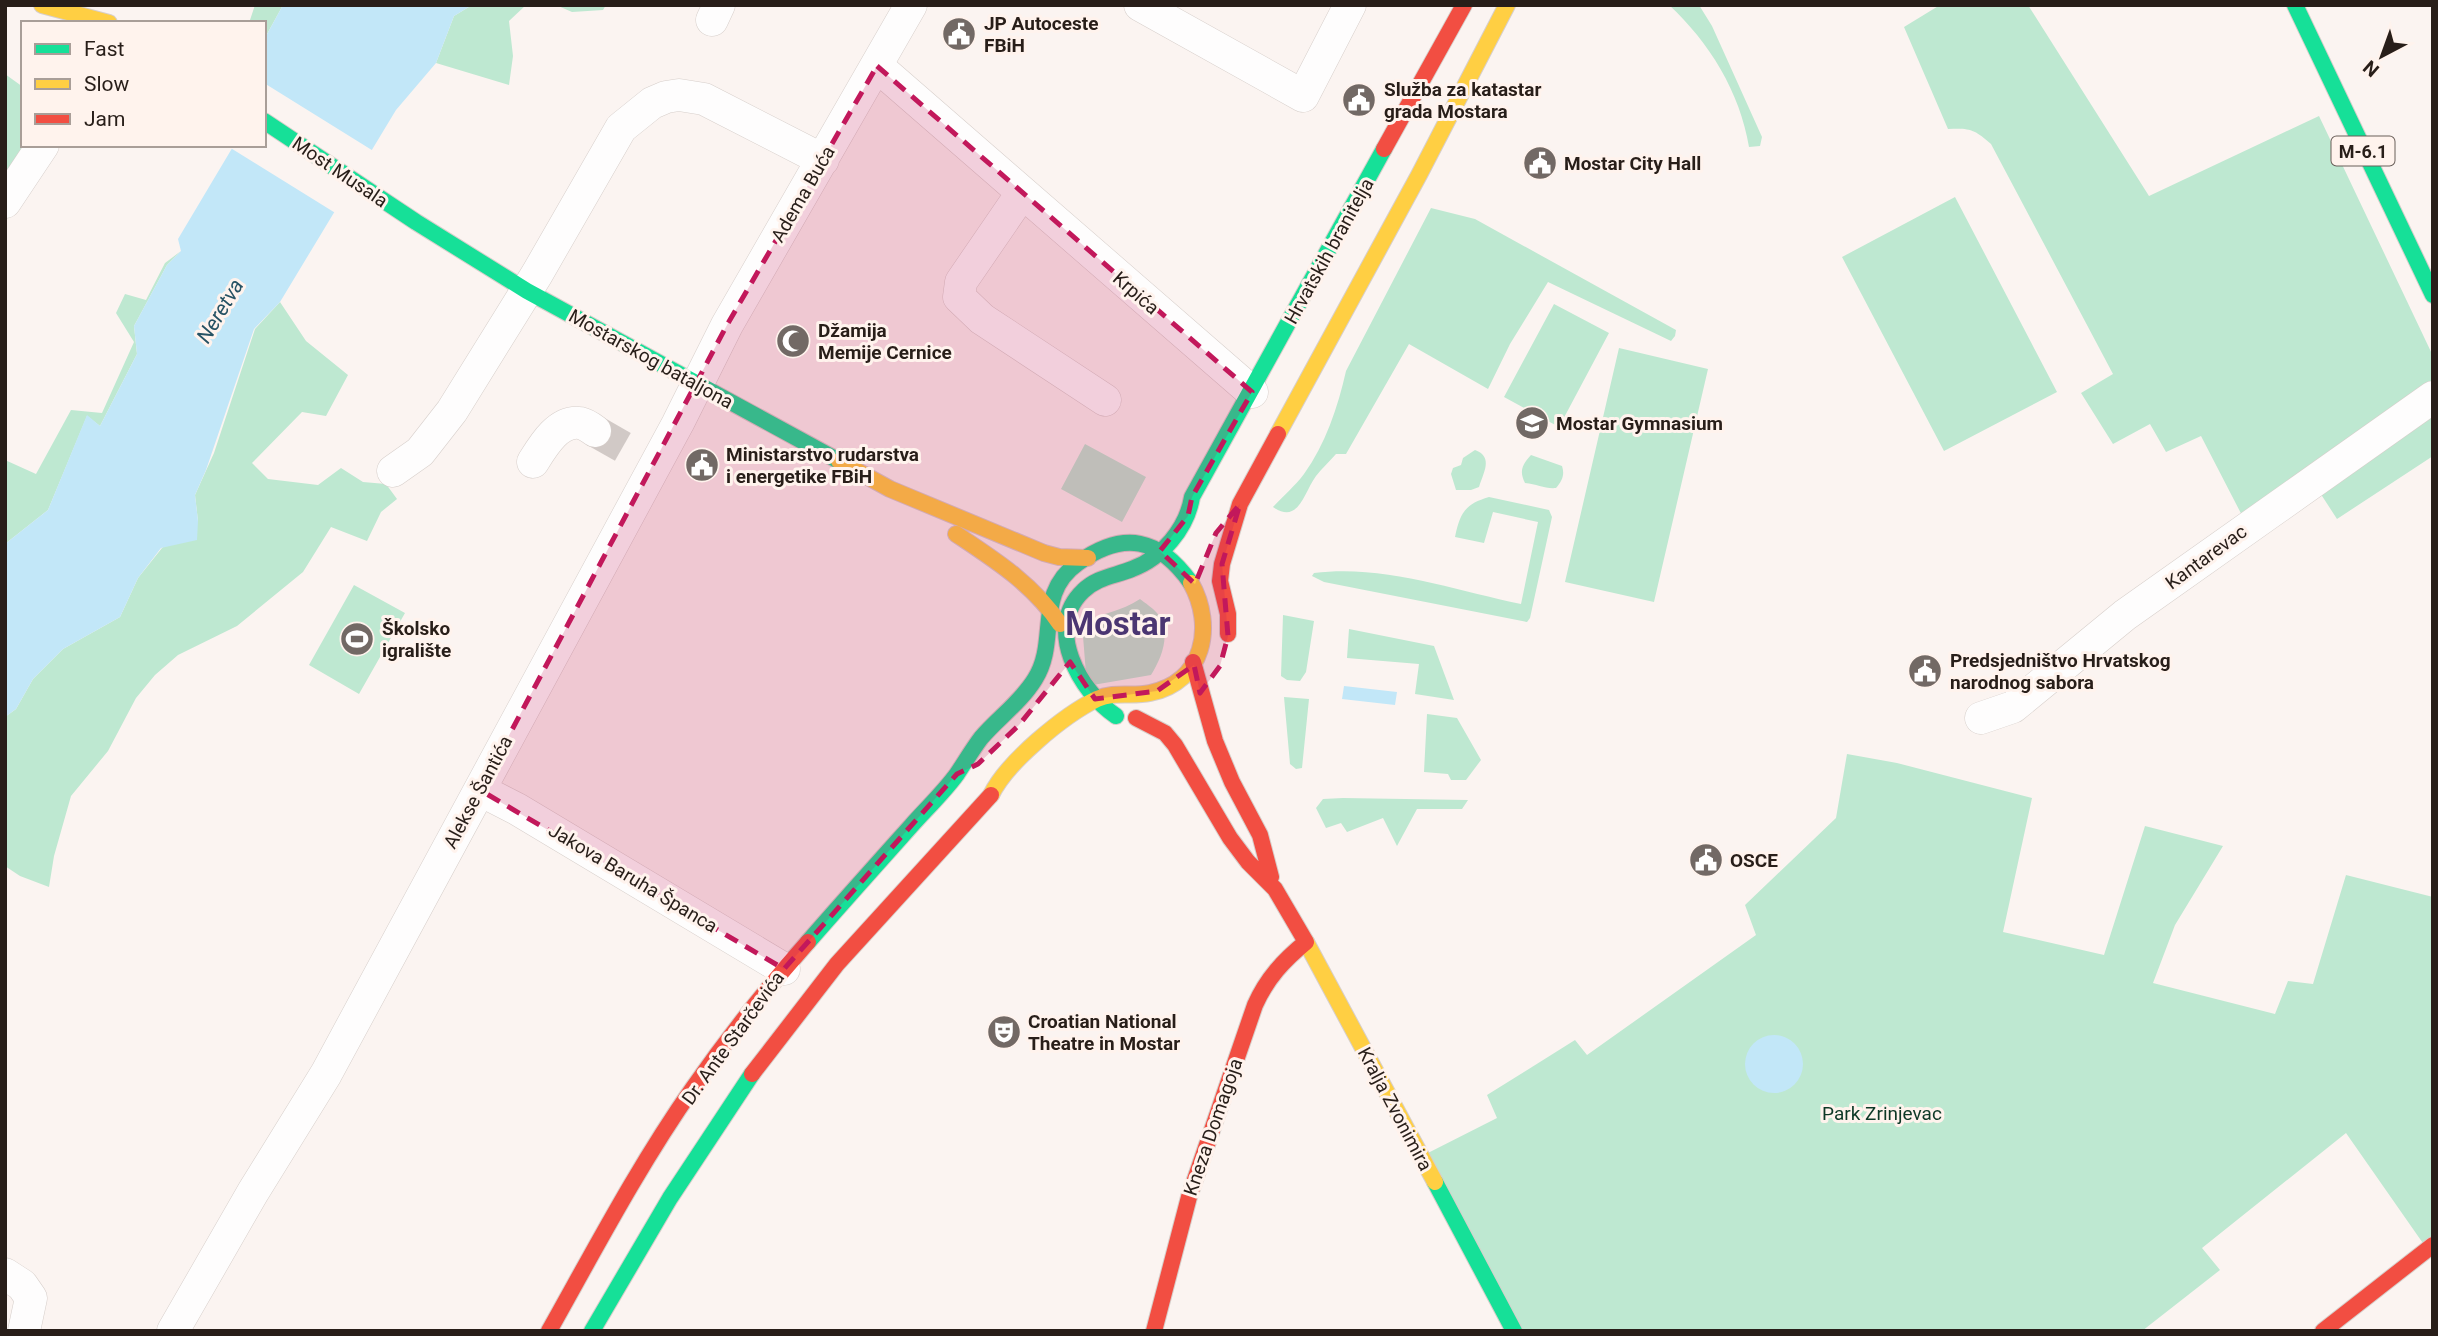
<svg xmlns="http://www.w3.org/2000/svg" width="2438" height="1336" font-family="Roboto,sans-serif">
  <rect width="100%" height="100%" fill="#fbf4f1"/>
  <path fill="#bee8d1" d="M255 5H283L266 36 264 70V23H249Z
    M472 5H526L509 21 513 56 509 85 436 63 454 16Z
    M556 5H606L603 10 572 12Z
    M1669 5H1699L1712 26 1762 137 1760 146 1749 147C1740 92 1709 42 1669 5Z
    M1940 5H2028L2149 196 2319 116 2433 356V456L2337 519 2313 482 2248 527 2201 436 2166 452 2150 424 2113 444 2081 393 2113 374 1991 144C1974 129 1970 128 1948 129L1904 27Z
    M5 74 23 87V145H36L5 190Z
    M1955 197 2057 392 1944 451 1842 257Z
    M1431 208 1475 219 1676 330 1675 336 1671 341 1548 282 1510 344 1488 389 1409 344 1346 454H1336C1330 461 1322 468 1316 476 1304 492 1299 525 1273 507 1283 496 1295 486 1304 474 1325 445 1338 407 1346 371Z
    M181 251 167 265 134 326 137 354 100 426 87 416 48 510 5 544V460L36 474 71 410 102 413 134 342 116 313 125 294 146 300 165 263Z
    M280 302 306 341 348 375 326 416 302 412 252 463 268 479 318 485 341 468 363 482 386 484 397 499 381 512 367 541 331 527 303 572 237 626 178 655 155 675 136 698 108 751 71 796 54 856 49 887 20 876 5 866V717L16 709 33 679 63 649 120 617 138 578 162 548 198 521 195 495 214 453 255 329Z
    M1554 304 1609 333 1559 427 1504 397Z
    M1619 348 1708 369 1654 602 1565 582Z
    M1085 444 1146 477 1122 522 1061 489Z
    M1475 450C1494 457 1483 473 1479 487L1471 490H1456L1451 474 1453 468 1461 465 1463 458Z
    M1531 455 1562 466C1565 475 1562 481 1556 488 1545 489 1537 484 1525 483 1519 471 1522 465 1531 455Z
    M1489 497 1549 510 1552 517 1530 618 1527 622 1324 582 1312 576 1314 573C1383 564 1454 590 1521 604L1538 522 1493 512 1484 543 1455 537C1460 513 1465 504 1489 497Z
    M354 585 405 613 359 694 309 665Z
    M1140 599C1145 603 1153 608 1157 613 1172 633 1162 657 1151 675L1087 686 1082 624C1102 612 1121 612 1140 599Z
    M1283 615 1314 621 1306 672 1300 681 1287 680 1281 676Z
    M1349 629 1434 646 1454 700 1415 694 1419 664 1347 658Z
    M1284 697 1309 699 1302 768 1296 769 1290 764Z
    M1427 714 1457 718 1481 760 1466 780H1451L1448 774 1424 772Z
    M1847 754 1897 763 2032 798 2003 932 2104 955 2145 826 2223 846 2175 925 2153 983 2275 1014 2288 981 2313 984 2346 875 2433 897V1245L2427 1249 2346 1133 2202 1248 2220 1270 2142 1331H1517L1420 1157 1497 1118 1487 1095 1575 1040 1587 1055 1756 935 1745 905 1836 818Z
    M1343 798 1468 800 1462 809H1417L1397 846 1383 818 1347 832 1341 823 1326 828 1316 808 1323 799Z"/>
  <path fill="#c2e7f8" d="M283 5H472L454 16 436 63 396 110 280 302 254 329 206 470 195 495 198 521 197 540 161 548 138 578 120 617 63 649 33 679 16 709 5 717V544L48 510 87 415 100 426 137 354 134 326 167 265 181 251 178 239 234 145H264L266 36Z
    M1344 686 1397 692 1395 705 1342 699Z
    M1745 1064a29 29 0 1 1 58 0a29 29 0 1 1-58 0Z"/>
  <path fill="#fbf4f1" d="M264 83 375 152 337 214 229 147 230 145H264Z"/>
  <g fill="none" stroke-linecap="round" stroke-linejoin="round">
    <path stroke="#d1c9c6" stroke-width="32" stroke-dasharray="32 16" stroke-linecap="butt" d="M595 431 632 452"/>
    <g stroke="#d7cfcb" stroke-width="33">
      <path id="street" d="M1140 5 1303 96 1350 5
        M712 20 719 5
        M877 66 1252 392
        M1022 193 961 282 959 297 982 319 1105 400
        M5 202 43 145
        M533 462C543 446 558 420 580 423 585 424 591 428 595 431
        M393 471 420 452 452 411 537 274 621 128 652 103 666 97 679 95 704 99 823 160
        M1981 718 2013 707 2125 615 2433 397
        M480 790 517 809 784 969
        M5 1274 22 1285 31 1298 24 1331
        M173 1331 253 1192 326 1074 678 423 727 325 911 5"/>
    </g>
    <g stroke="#d7cfcb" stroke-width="18">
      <path id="fast" d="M2295 5 2433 295
        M264 121 416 222 527 291 839 461
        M1116 716C1080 692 1044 628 1083 591 1097 577 1115 576 1132 569 1162 558 1187 528 1192 497L1384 149
        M808 942C842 903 877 864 911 826 926 809 944 792 957 774 965 762 972 750 981 738 998 718 1021 702 1035 679 1059 641 1034 594 1078 563 1124 530 1159 538 1191 583
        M1435 1182 1514 1331
        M592 1331 670 1198 752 1074"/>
    </g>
    <g stroke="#d7cfcb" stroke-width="18">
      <path id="slow" d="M42 5 109 23
        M1278 434 1419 175 1507 5
        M839 461 890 489 1044 553 1059 557 1088 558
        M956 534C995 560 1033 584 1060 624
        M991 795C1007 762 1064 715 1097 699 1114 691 1132 697 1150 693 1204 682 1215 626 1191 583
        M1306 942 1435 1182"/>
    </g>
    <g stroke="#d7cfcb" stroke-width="18">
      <path id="jam" d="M1384 149 1464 5
        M1228 634V614L1220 581 1222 564 1240 504 1278 434
        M1193 662 1215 741 1232 782 1260 835 1271 877
        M1136 718 1165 733 1175 745 1230 838 1248 862 1275 889 1306 942
        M752 1074 837 964 991 795
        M549 1331C595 1249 639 1165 693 1088 728 1038 767 988 808 942
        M1154 1331 1189 1197 1255 1005C1267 978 1284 960 1306 942
        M2323 1331 2433 1245"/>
    </g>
    <use href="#street" stroke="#fefdfd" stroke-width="32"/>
    <use href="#fast" stroke="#16e098" stroke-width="16"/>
    <use href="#slow" stroke="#ffcf43" stroke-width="16"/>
    <use href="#jam" stroke="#f24e42" stroke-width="16"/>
  </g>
  <path fill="#c2185b" fill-opacity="0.2" stroke="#c2185b" stroke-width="5" stroke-dasharray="14 9" stroke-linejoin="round" d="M877 66 1252 392 1192 497 1188 516 1160 551 1195 584 1216 533 1240 504 1222 564 1228 636 1220 666 1200 693 1194 665 1157 691 1095 699 1070 662 1019 725 978 764 957 774 784 969 480 790 727 325Z"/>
  <defs>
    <g id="civic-disc" transform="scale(1.75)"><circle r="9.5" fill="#726965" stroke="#fff3ed"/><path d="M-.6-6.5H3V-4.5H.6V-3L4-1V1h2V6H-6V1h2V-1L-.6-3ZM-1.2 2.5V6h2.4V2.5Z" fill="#fff"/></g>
    <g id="mosque-disc" transform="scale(1.75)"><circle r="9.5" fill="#726965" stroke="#fff3ed"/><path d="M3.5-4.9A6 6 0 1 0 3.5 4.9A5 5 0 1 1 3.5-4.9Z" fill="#fff"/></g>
    <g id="school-disc" transform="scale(1.75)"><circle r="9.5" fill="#726965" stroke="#fff3ed"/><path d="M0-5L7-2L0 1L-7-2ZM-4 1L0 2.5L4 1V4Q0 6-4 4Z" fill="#fff"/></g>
    <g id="stadium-disc" transform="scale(1.75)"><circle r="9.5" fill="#726965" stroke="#fff3ed"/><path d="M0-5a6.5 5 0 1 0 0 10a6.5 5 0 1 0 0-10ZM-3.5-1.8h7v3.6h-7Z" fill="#fff"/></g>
    <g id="theatre-disc" transform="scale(1.75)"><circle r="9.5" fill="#726965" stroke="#fff3ed"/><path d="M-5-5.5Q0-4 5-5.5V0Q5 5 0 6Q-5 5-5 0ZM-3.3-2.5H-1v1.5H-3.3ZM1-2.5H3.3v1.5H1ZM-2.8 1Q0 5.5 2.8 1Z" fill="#fff"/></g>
  </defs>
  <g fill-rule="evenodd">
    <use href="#civic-disc" x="959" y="34"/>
    <use href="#civic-disc" x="1359" y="100"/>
    <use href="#civic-disc" x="1540" y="163"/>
    <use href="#mosque-disc" x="793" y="341"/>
    <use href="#school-disc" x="1532" y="423"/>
    <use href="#civic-disc" x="702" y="465"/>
    <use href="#stadium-disc" x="357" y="639"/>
    <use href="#civic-disc" x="1925" y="671"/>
    <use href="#civic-disc" x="1706" y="860"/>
    <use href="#theatre-disc" x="1004" y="1032"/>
  </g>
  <g text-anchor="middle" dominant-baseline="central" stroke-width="6" stroke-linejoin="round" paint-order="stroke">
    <rect fill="#fff3ed" stroke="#685e59" stroke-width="2" x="2331.5" y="136.5" width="63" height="29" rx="5"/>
    <g font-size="18" font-weight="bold" fill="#281e19">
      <text x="2363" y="151">M-6.1</text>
    </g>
    <g font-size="19" font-weight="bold" fill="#281e19" stroke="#fff3ed" text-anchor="start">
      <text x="984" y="23">JP Autoceste<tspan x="984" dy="22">FBiH</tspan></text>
      <text x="1384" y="89">Služba za katastar<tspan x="1384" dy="22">grada Mostara</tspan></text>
      <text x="1564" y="163">Mostar City Hall</text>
      <text x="818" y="330">Džamija<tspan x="818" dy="22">Memije Cernice</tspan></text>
      <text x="1556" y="423">Mostar Gymnasium</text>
      <text x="726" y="454">Ministarstvo rudarstva<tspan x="726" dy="22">i energetike FBiH</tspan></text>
      <text x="382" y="628">Školsko<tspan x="382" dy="22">igralište</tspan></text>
      <text x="1950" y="660">Predsjedništvo Hrvatskog<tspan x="1950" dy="22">narodnog sabora</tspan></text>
      <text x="1730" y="860">OSCE</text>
      <text x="1028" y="1021">Croatian National<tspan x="1028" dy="22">Theatre in Mostar</tspan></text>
    </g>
    <g font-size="19" fill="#281e19" stroke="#fff3ed">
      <text transform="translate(340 172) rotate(34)">Most Musala</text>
      <text transform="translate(803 194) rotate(-60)">Adema Buća</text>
      <text transform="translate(1329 251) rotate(-61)">Hrvatskih branitelja</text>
      <text transform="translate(1136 293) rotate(41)">Krpića</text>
      <text transform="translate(651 359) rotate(29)">Mostarskog bataljona</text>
      <text transform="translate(2206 557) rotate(-36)">Kantarevac</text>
      <text transform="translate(478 792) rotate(-62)">Alekse Šantića</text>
      <text transform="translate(633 878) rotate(31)">Jakova Baruha Španca</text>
      <text transform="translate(733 1038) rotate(-54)">Dr. Ante Starčevića</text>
      <text transform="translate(1395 1109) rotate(62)">Kralja Zvonimira</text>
      <text transform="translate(1213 1127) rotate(-71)">Kneza Domagoja</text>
    </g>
    <g font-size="19" fill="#0d3826" stroke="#fff3ed">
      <text x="1882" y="1113">Park Zrinjevac</text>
    </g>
    <g font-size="21" font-style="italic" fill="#265264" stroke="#fff3ed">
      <text transform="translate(220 311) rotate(-59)">Neretva</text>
    </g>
    <g font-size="33" font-weight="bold" fill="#4b3672" stroke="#fff3ed">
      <text x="1118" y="623">Mostar</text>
    </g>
  </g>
  <rect width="2438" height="1336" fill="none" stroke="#281e19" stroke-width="14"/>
  <rect x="21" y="21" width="245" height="126" fill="#fff3ed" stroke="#a99e98" stroke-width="2"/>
  <rect x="35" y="44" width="35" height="10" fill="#16e098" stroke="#a99e98" stroke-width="2"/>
  <text x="84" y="56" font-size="21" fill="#281e19">Fast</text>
  <rect x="35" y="79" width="35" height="10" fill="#ffcf43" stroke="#a99e98" stroke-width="2"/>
  <text x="84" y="91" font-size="21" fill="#281e19">Slow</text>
  <rect x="35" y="114" width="35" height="10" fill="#f24e42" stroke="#a99e98" stroke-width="2"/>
  <text x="84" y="126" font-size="21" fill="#281e19">Jam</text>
  <g transform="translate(2382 56) rotate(221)" stroke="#fff3ed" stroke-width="5" paint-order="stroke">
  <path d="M0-5L12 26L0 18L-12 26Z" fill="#281e19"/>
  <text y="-10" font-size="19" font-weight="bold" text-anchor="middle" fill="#281e19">N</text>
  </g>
</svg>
